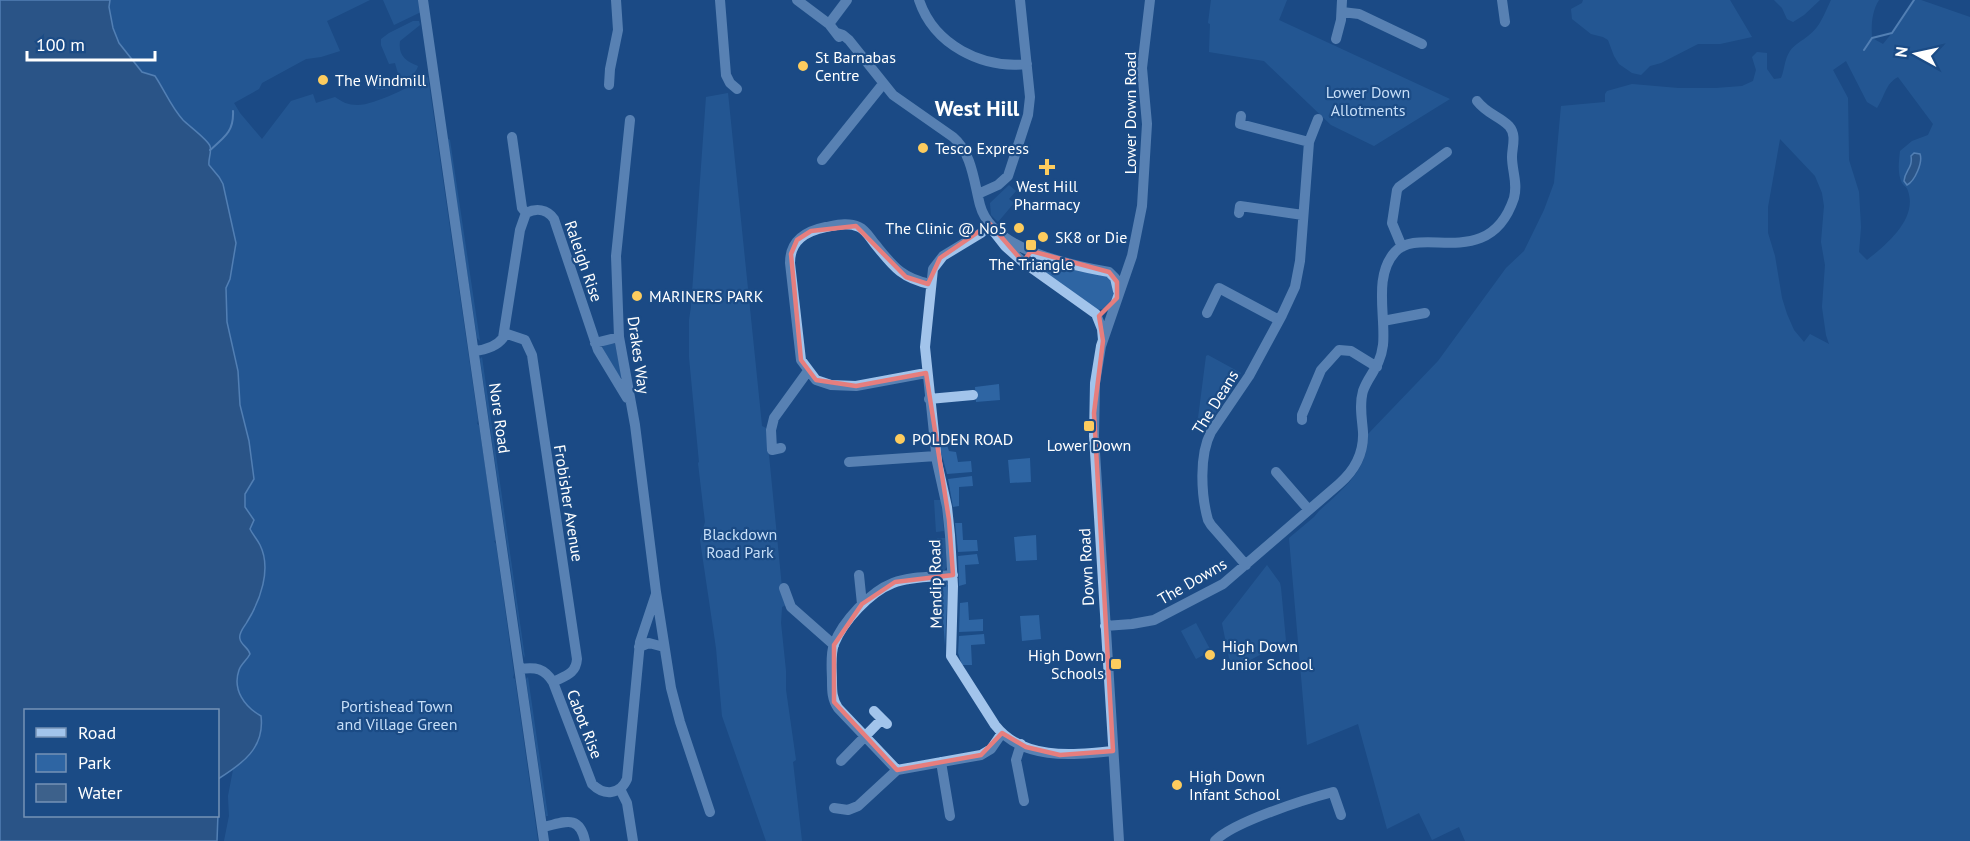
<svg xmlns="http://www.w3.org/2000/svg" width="1970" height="841" font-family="'PT Sans',sans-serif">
  <rect width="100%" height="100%" fill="#1b4b85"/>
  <path fill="#2e65a3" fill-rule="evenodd" d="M0 0H370L327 21 340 51 321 57 306 59 262 83 259 89 234 103 240 113 262 139 291 101 313 94 316 103 335 97C342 102 348 105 357 105 373 106 413 85 428 77L478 420 477 424 479 425 496 540 494 541 496 544 514 674 513 678 515 679 538 841H224L229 816 228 796 233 770 218 779V710H26L0 741Z
    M383 0H419L421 12 394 25Z
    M1211 0H1287L1279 20 1450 99 1374 146 1331 125 1264 61 1209 52 1210 24 1208 23Z
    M1583 0H1730L1752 37 1720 44H1698L1661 63 1650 66 1641 75 1632 73 1619 64 1614 56 1608 40 1603 37 1591 34 1572 19 1571 9 1582 3Z
    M1774 0H1820L1804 15 1793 22 1787 19 1782 8Z
    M1831 0H1879C1872 11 1871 25 1872 38L1883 44 1892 33 1914 0H1921L1970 17V841H1465L1459 827 1432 840 1419 813 1387 829 1358 724 1307 745 1289 538 1314 517 1319 511C1343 489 1369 470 1368 434L1438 361 1506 268 1524 251 1544 210 1554 183 1561 106 1605 102V94L1607 91 1632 84 1678 88H1716L1742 86 1753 81 1756 70 1752 57 1757 52 1767 53V69L1774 79 1781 78C1785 69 1784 60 1790 51 1795 44 1802 41 1808 36 1821 26 1824 14 1831 0ZM1846 61 1867 102 1877 108C1885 96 1885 84 1898 77L1933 124 1928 135 1912 141 1900 151C1899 161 1897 173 1902 183 1905 187 1907 187 1908 191 1918 219 1886 245 1867 260L1859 252 1861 227 1859 192 1849 160 1848 98 1833 70ZM1780 139 1815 176 1822 193 1824 206 1821 242 1825 265 1822 307 1826 335 1829 344 1810 334 1804 342 1794 330 1787 314 1782 298 1775 256 1768 233V207Z
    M413 21H419L420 25 400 41C398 55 405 61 418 66 414 80 390 91 376 89L375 87 376 86 391 78 399 77 395 63 389 64 381 45V39L389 33Z
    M728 93 762 426 766 428 767 435 783 598 786 605 782 607 781 623 786 671V690L796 760 793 762 802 841H766L722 716 716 648 700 540 705 522 698 463 699 462 689 357V320L691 307 706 97Z
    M447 138 450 140 480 341 477 338Z
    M1009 185 1016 191 1009 199 1014 203 998 222 991 215 990 203Z
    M1036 258 1078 271 1107 275 1111 279 1114 294 1110 305 1105 309 1097 310 1033 265Z
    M612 343 615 344 622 377H620L603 349V345Z
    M1208 355 1241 373 1206 428H1198L1197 426 1206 356Z
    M482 357 525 658 523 654 480 359Z
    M999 384 1000 400 976 402 975 387Z
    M939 445H947L949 451 956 452 958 462 971 461 972 472 947 474Z
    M1030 458 1031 482 1010 483 1008 460Z
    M972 476 973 486 959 487V506L953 507 948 479Z
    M934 500H941L944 531 936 532Z
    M955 523H962L963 540H977L978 551 958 552Z
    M1036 535 1037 560 1016 561 1014 537Z
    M937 538H945L947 567 943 572H939Z
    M977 554 979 564 965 565 966 584 959 586 958 556Z
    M1267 565 1280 583 1281 588 1286 641 1235 668 1229 658 1222 623Z
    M940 579 946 581 948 584 945 646Z
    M968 602 969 620 983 619V631L959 632 960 603Z
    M1039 615 1041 639 1022 641 1020 616Z
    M1196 623 1211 651 1196 659 1181 631Z
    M984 634 985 644 971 645 972 665H962L958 653 959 636Z
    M528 677 548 816H546L526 679Z"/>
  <path fill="#3d618b" stroke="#94bfed" stroke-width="1.5" d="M0 0H110L109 7 113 28 119 43 142 72 155 76C165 91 171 107 183 120 189 126 208 140 210 146 212 152 208 159 209 165L219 177 223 184 236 243 230 279 226 288 227 322 238 371 240 405 249 441 254 479 245 494V507L254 520 250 529C253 535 257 539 260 545 272 569 260 601 247 622 245 626 238 633 240 639 241 645 248 647 250 654 247 660 241 664 239 670 232 690 245 707 261 716 265 748 242 764 218 779V710H26V816H218V814L217 841H0Z
    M1914 153 1920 154C1923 162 1915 181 1907 185L1904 181C1905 170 1913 168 1911 156Z"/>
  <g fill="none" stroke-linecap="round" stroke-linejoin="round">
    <path stroke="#94bfed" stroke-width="2" d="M1864 50 1872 38 1892 33 1914 0
      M210 150C225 137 234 131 233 111"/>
    <path stroke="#a2c4eb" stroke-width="10" d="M423 0 544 841
      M720 0 726 75 730 83 737 89
      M797 0 829 24 839 37
      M919 0C934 45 982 69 1027 64
      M1502 0 1505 22
      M1342 12 1359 14 1422 44
      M829 24 847 0
      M837 33 843 35 849 40 893 95 953 137C972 153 974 182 980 205 992 250 1070 265 1109 272L1115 278 1118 291
      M1336 39 1341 20 1342 0
      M609 85 610 69 618 30 616 0
      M1241 116 1240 124 1309 142 1300 261 1295 287 1282 315 1249 376 1211 432C1199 455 1201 495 1208 520L1211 525 1246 565
      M630 120 616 256 619 337 635 425 656 592 671 688 680 722 710 812
      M1309 142 1318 119
      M822 160 883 84
      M978 194 998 185 1008 176 1028 115 1030 97 1020 0
      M526 213C536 208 547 209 554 219L598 350 627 398
      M1239 213 1240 206 1303 215
      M990 224 981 233 943 256 933 269 925 347 937 462 947 507 950 535 953 586 951 656 995 725C1023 761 1073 755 1113 751
      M994 232 1005 246 1023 262 1096 314 1102 329 1103 340
      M1402 247 1392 223 1397 190 1399 187 1447 152
      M1207 313 1219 288 1279 320
      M1383 321 1425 313
      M504 333 525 340 532 355 577 659C576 674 565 676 553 682
      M595 343 619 337
      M474 351C485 350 496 347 503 338L520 230 526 213 522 208 512 137
      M926 373 856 386 831 385 816 380 801 360 790 263C790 240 806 231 826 227 837 225 848 222 859 227 866 230 870 238 875 244 893 266 901 278 930 284
      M929 399 973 395
      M1302 420V415L1321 370 1339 350 1351 351 1377 367
      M781 448 772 450 771 430 774 418 808 371
      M849 462 936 456
      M1276 472 1309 510
      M859 575 862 604
      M953 575C934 577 911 576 893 583 870 592 843 621 834 644 830 655 832 670 832 681 832 691 832 699 838 708L897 770 981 755 991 749 1002 733
      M784 588 791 607 834 645
      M1105 626 1132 624 1154 620 1223 584 1339 484C1354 471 1364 453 1363 432 1362 418 1359 405 1363 391 1369 374 1380 368 1383 345 1386 317 1373 276 1395 252 1420 224 1489 273 1514 198 1518 183 1512 171 1512 157 1512 147 1517 135 1509 126 1499 116 1487 114 1477 101
      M639 647 649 643 664 647
      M520 669C536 667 544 668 553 682L592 784C604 796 620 795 627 779L640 642 656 594
      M874 711 887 724
      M1021 744 1016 760 1024 801
      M841 761 882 719
      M941 762 950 816
      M620 789 627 803 633 841
      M834 808 848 810 858 806 897 770
      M543 827C563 823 579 813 585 841
      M1119 841 1094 436 1095 383 1101 346 1132 256 1142 206 1147 124 1142 68 1150 0
      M1215 841C1233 822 1306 799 1333 792L1341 815"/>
  </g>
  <path d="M0 0H1970V841H0ZM990 224 1023 262 1031 251 1109 272 1117 282V298L1099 316 1103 341 1094 413 1113 751 1060 755 1026 747 1002 733 981 755 897 770 834 702V645L862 604 895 582 953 575 949 520 926 373 856 386 816 380 801 360 791 254 797 240 811 231 856 226 906 277 928 284 940 258Z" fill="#1b4b85" fill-opacity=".55" fill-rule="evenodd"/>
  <path fill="none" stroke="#e67e7e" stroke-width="4.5" stroke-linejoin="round" d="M990 224 1023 262 1031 251 1109 272 1117 282V298L1099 316 1103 341 1094 413 1113 751 1060 755 1026 747 1002 733 981 755 897 770 834 702V645L862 604 895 582 953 575 949 520 926 373 856 386 816 380 801 360 791 254 797 240 811 231 856 226 906 277 928 284 940 258Z"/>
  <g fill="#fdcc5e" stroke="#1b4b85" stroke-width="2">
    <circle cx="803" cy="66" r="6"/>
    <circle cx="323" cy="80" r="6"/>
    <circle cx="923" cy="148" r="6"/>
    <path d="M1044 158h6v6h6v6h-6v6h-6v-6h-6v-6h6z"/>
    <circle cx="1019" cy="228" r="6"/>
    <circle cx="1043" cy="237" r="6"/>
    <rect x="1025" y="239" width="12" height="12" rx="3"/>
    <circle cx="637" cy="296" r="6"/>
    <rect x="1083" y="420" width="12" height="12" rx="3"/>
    <circle cx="900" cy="439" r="6"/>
    <circle cx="1210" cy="655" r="6"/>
    <rect x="1110" y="658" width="12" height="12" rx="3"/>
    <circle cx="1177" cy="785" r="6"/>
  </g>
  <g text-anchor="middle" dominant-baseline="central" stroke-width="4.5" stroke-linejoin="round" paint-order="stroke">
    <g font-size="16" fill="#fff" stroke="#1b4b85" text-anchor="start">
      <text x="815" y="57">St Barnabas<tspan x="815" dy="18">Centre</tspan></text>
      <text x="335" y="80">The Windmill</text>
      <text x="935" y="148">Tesco Express</text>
      <text x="1047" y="186" text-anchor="middle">West Hill<tspan x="1047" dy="18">Pharmacy</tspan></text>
      <text x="1007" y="228" text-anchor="end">The Clinic @ No5</text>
      <text x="1055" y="237">SK8 or Die</text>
      <text x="1031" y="264" text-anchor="middle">The Triangle</text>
      <text x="649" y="296">MARINERS PARK</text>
      <text x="912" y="439">POLDEN ROAD</text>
      <text x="1089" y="445" text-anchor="middle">Lower Down</text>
      <text x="1222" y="646">High Down<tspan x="1222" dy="18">Junior School</tspan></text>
      <text x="1104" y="655" text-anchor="end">High Down<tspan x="1104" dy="18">Schools</tspan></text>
      <text x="1189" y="776">High Down<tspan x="1189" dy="18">Infant School</tspan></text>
    </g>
    <g font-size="16" fill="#c6def8" stroke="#1b4b85">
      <text x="1368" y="92">Lower Down<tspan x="1368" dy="18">Allotments</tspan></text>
      <text x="740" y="534">Blackdown<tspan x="740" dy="18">Road Park</tspan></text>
      <text x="397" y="706">Portishead Town<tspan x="397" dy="18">and Village Green</tspan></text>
    </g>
    <g font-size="16" fill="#fff" stroke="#1b4b85">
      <text transform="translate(1130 113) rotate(-90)">Lower Down Road</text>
      <text transform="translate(584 261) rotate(71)">Raleigh Rise</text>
      <text transform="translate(639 355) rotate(82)">Drakes Way</text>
      <text transform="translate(1215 402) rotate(-58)">The Deans</text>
      <text transform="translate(500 418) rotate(82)">Nore Road</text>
      <text transform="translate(569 503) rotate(81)">Frobisher Avenue</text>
      <text transform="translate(1086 567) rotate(-93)">Down Road</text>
      <text transform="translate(1192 581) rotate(-30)">The Downs</text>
      <text transform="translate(935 584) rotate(-91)">Mendip Road</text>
      <text transform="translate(585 724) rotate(69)">Cabot Rise</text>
    </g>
    <g font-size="22" font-weight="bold" fill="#fff" stroke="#1b4b85">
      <text x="977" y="108">West Hill</text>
    </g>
  </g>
  <rect x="24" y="709" width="195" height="108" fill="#1b4b85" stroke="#7693b6" stroke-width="1.5"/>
  <rect x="36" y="728" width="30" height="9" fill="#a2c4eb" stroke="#7693b6" stroke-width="1.5"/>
  <text x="78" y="739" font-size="18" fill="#ffffff">Road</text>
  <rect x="36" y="754" width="30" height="18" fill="#2e65a3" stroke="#7693b6" stroke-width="1.5"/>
  <text x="78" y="769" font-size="18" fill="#ffffff">Park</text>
  <rect x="36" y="784" width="30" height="18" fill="#3d618b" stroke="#7693b6" stroke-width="1.5"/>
  <text x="78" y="799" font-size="18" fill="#ffffff">Water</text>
  <g transform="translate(1916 54) rotate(278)" stroke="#1b4b85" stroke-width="4.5" paint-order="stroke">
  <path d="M0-4.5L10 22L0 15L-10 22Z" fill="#ffffff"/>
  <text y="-9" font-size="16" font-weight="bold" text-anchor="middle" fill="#ffffff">N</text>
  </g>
  <path d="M27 51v9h128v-9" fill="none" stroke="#ffffff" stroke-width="3"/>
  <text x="36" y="51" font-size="18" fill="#ffffff" stroke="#1b4b85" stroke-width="4.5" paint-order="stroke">100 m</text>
</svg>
